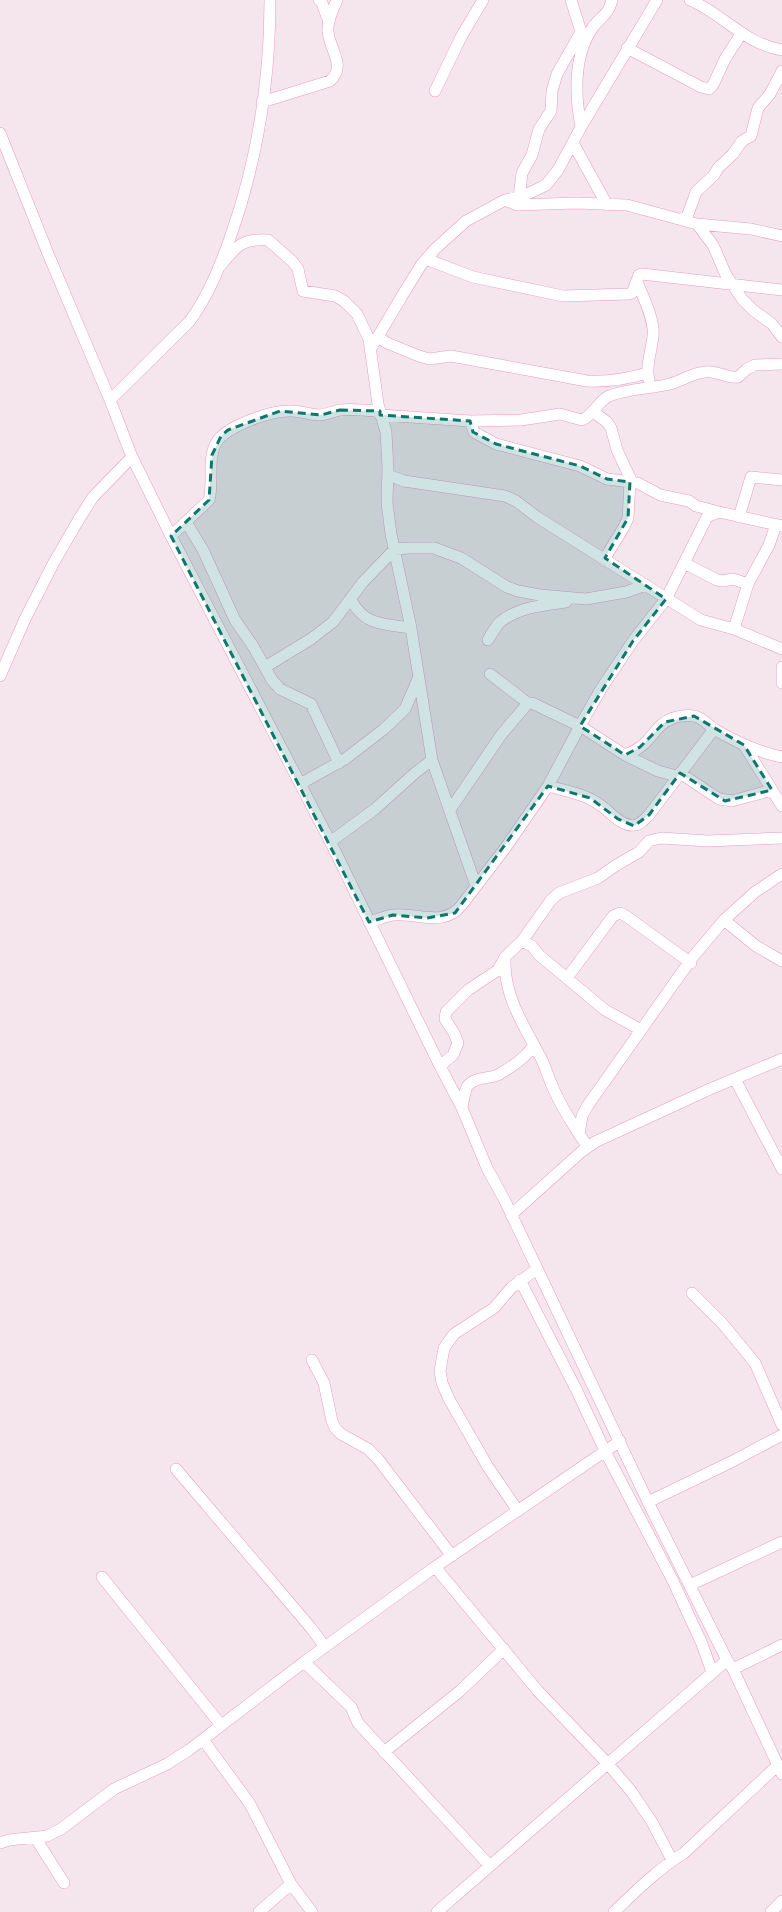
<svg xmlns="http://www.w3.org/2000/svg" width="782" height="1912" font-family="'PT Sans',sans-serif">
  <rect width="100%" height="100%" fill="#f5e5ed"/>
  <g fill="none" stroke-linecap="round" stroke-linejoin="round">
    <g stroke="#e99bc4" stroke-width="12">
      <path id="minor" d="M319 0 322 3 329 22
        M571 0 583 38
        M690 0C723 14 745 44 782 50
        M627 48 701 87 709 89 713 85 725 59 741 34
        M435 91 461 37 483 0
        M262 102 330 81C347 66 329 49 328 31 327 21 333 9 337 0
        M581 127C575 95 573 56 593 27 601 16 608 16 612 0
        M0 133 49 256 110 400 132 457 171 536 333 847 440 1066 462 1108 487 1168 505 1201 648 1502 727 1660 733 1669 782 1774
        M573 143 607 205
        M519 198 522 173 532 155 539 129 551 111 552 91 557 74 581 32
        M507 201 517 205 577 203 627 205 697 224 713 245 726 275 742 299 753 310 772 324 782 337
        M681 219 687 217 696 192 714 175 718 168 733 154 742 141 751 136 758 108 770 94 782 71
        M697 224 751 229 782 236
        M426 259 473 277 563 296 629 294 632 293 639 275 642 274 782 290
        M221 265C236 246 243 238 268 240L292 261 298 269 303 291 335 296 344 301 357 314 369 339 378 404 386 432 388 468 387 503 391 534 411 628 432 760 476 886
        M637 282C643 296 655 321 653 336 652 350 645 366 649 380
        M378 337 387 343 419 356 429 359 451 356 587 381C609 382 627 379 647 373
        M370 350 402 296 421 265 435 249 466 221 505 200 523 196 546 185 558 170 581 127 657 0
        M110 400 189 322C208 297 220 267 230 238 257 162 270 80 270 0
        M593 412 607 422 611 428 617 450 632 482
        M380 415 470 421 521 420 560 414 582 420C594 415 598 401 609 396 629 388 650 389 670 384 682 381 692 373 705 372 717 370 727 379 738 377L747 369 755 365 782 364
        M470 421 474 432 496 444 580 466 607 479 638 483 660 495 689 501 696 506 719 512
        M388 475 404 481 505 496 516 501 537 517 701 620 734 629 782 649
        M739 517 751 477 782 480
        M186 522 203 550 235 620 253 646 272 680 280 689 311 704 339 763
        M171 536 209 500C214 482 207 460 216 443 226 426 270 411 289 411 299 410 309 415 319 415 327 415 333 411 340 410 353 408 367 411 380 411
        M605 558 624 527 628 518 630 482
        M684 563 717 580 723 581 733 579 748 584
        M351 600C365 626 384 624 411 628
        M734 629 748 584 769 545 776 525
        M488 640C491 635 495 627 500 622 519 607 543 605 566 602
        M265 667 311 639 333 622 363 582 395 549 409 548H434L461 558 507 587 518 591 540 595 586 599 626 592 646 585
        M782 667V683
        M490 674 528 703
        M0 676 25 619 53 564 79 519 93 497 132 457
        M744 745 782 806
        M625 755 658 771 677 776
        M680 773 719 799 732 801 772 790
        M300 784 345 759 384 729 405 709 418 679
        M548 786C566 791 585 794 600 805 610 811 621 827 634 825 640 825 645 819 649 815L714 729
        M450 810 501 735 528 703H532L580 726 625 755C633 752 642 747 648 740 656 731 661 722 673 718 678 716 688 715 694 716 702 717 708 725 714 729 736 742 757 752 782 757
        M330 842 375 809 415 773 432 760
        M724 920 756 946 782 961
        M369 922C377 920 385 916 393 915 417 912 442 928 461 906L506 847 548 786 580 726 601 689 633 641 666 599 707 517 719 512 782 526
        M522 941 532 946 539 955 605 1010 641 1030
        M505 960C504 998 525 1027 542 1060 547 1071 550 1083 556 1094 562 1108 571 1121 579 1134
        M567 978 613 916 620 913 626 916 691 963
        M440 1066 453 1055 458 1043 454 1033 445 1019 446 1012 468 990 498 970 505 957 522 941 551 900 559 893 598 878 615 866 639 852 649 841 661 838 708 841 782 838
        M735 1079 782 1169
        M462 1108C463 1102 464 1093 467 1087 473 1077 488 1079 498 1075 510 1068 526 1058 533 1046
        M588 1147 579 1134 582 1116 588 1105 692 958 724 920 755 892 782 874
        M511 1215 581 1152 595 1142 710 1089 782 1059
        M520 1280 576 1389 605 1451 673 1581 702 1644 712 1672
        M692 1293 722 1323 755 1363 782 1425
        M312 1360 324 1383 332 1421 335 1428 341 1434 368 1449 378 1459 452 1556
        M176 1469 311 1628 325 1647
        M648 1502 731 1462 782 1435
        M518 1511 488 1467 449 1399 442 1383 440 1371 444 1348 454 1334 494 1308 512 1287 537 1269
        M435 1567 538 1691 608 1764 631 1791 652 1822 672 1860
        M102 1577 221 1725
        M690 1585 782 1542
        M304 1662 351 1707 358 1723 489 1865
        M733 1669 782 1645
        M204 1741 250 1804 291 1884 312 1912
        M384 1752 460 1691 504 1649
        M36 1839 64 1883
        M0 1843 9 1840 47 1836 61 1829 114 1789 167 1764 189 1750 304 1662 435 1567 620 1441
        M259 1912 291 1884
        M437 1912 727 1660
        M614 1912C636 1891 658 1869 684 1853L778 1765
        M771 1912 782 1901"/>
    </g>
    <use href="#minor" stroke="#fff" stroke-width="11"/>
  </g>
  <path fill="#0f766e" fill-opacity="0.2" stroke="#0f766e" stroke-width="3" stroke-dasharray="8 5" stroke-linejoin="round" d="M340 410 380 411V415L470 421 473 432 496 444 580 466 607 479 630 482 628 518 605 558 666 599 633 641 580 726 625 755 640 747 665 722 694 716 744 745 772 790 725 801 680 773 649 815 634 826 618 819 590 798 548 786 455 913 427 918 393 915 369 922 171 536 209 500 212 455 221 436 228 430 280 411 321 415Z"/>
</svg>
